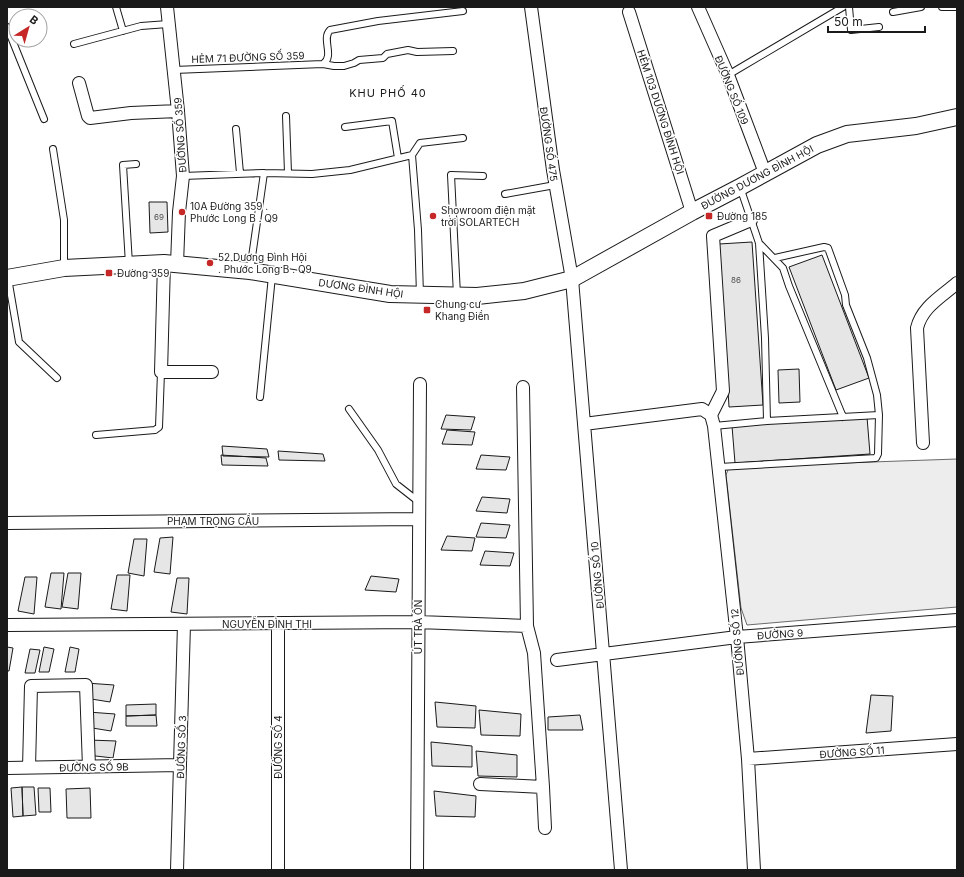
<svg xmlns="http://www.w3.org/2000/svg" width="964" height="877" font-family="Inter,sans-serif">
  <rect width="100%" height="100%" fill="#fff"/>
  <path fill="#ededed" stroke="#6a6a6a" d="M957 459V607L747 625 741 608 726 475 729 467Z"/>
  <path fill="#e6e6e6" stroke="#1a1a1a" d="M149 202H167L168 232 150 233Z
    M752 242 763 405 729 407 719 244Z
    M822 255 869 378 836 390 789 267Z
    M799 369 800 402 779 403 778 370Z
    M446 415 475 417 471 430 441 429Z
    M867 417 870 454 735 463 732 426Z
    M447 430 475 432 472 445 442 444Z
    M222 446 267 449 269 457 223 456Z
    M278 451 323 454 325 461 279 460Z
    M221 455 266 458 268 466 222 465Z
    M481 455 510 457 506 470 476 469Z
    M482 497 510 499 507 513 476 511Z
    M481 523 510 525 506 538 476 537Z
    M447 536 475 538 472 551 441 550Z
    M173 537 170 574 154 572 160 538Z
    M134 539H147L144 576 128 573Z
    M485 551 514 553 510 566 480 565Z
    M51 573H64L61 609 45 607Z
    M68 573H81L78 609 62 607Z
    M117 575H130L127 611 111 609Z
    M371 576 399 579 396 592 365 590Z
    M25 577H37L34 614 18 611Z
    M177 578H189L187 614 171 612Z
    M7 647 13 648 9 671H7Z
    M44 647 54 649 49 672H39Z
    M70 647 79 649 75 672H65Z
    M30 649 40 650 35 673H25Z
    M86 683 114 685 110 702 85 698Z
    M871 695 893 696 891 731 866 733Z
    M435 702 476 706 475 728 437 727Z
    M156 704V715L126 716V705Z
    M479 710 521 714 520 736 481 735Z
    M88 712 115 714 111 731 86 727Z
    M156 715 157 726H126V716Z
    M580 715 583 730H548V717Z
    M89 740 116 741 113 758 87 755Z
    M431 742 472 746V767L432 766Z
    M476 751 517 755V777L478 776Z
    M22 787 23 816 13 817 11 788Z
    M22 787H34L36 815 23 816Z
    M38 788H50L51 812H39Z
    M90 788 91 818H67L66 789Z
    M434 791 476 796 475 817 436 816Z"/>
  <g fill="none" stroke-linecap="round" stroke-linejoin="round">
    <g stroke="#1a1a1a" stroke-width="8">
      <path id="lane" d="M116 7 123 31
        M849 7 851 30 879 27
        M942 7H957
        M893 12 921 7
        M7 27 44 119
        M74 44 141 26 168 24
        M323 64C335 56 321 39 330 30L378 21 463 11
        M174 70 323 64 334 66H344L354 63 359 60 383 58 387 54 408 50 417 52 453 51
        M728 75 843 7
        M286 116 288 173
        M345 127 392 121 398 158
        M236 129 240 173
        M53 149 64 220V267
        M183 176 264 173
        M740 187 759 243 765 338 767 421
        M505 194 555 185
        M759 243 783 268 789 286 843 417
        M129 264 123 165 136 164
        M250 271 264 173 312 174 350 170 412 155
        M8 278 19 342 57 378
        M420 295 418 230 412 155 420 143 463 138
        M457 295 451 175 483 176
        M260 397 272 276
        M349 409 378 450 396 484 419 502
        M714 426 767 421 879 415 877 395 867 358 846 305 845 295 828 248 824 247 775 258
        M96 435 155 430 159 427 161 372
        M719 467 876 458 878 454 879 415"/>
    </g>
    <g stroke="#1a1a1a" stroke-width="14">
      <path id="street" d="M167 7 178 111 183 176 179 212 177 264
        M531 7 553 170 572 279 621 870
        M698 7 728 75 765 173
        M629 12 692 212
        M79 83 88 116 90 118 131 113 178 111
        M164 263 161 372H212
        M711 415 714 426 737 637 748 759 754 870
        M711 415 723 391 713 236 751 220
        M584 424 702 409 711 415
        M923 443 917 328C922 307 941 297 957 283
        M7 523 419 519
        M7 625 418 622 527 626
        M557 660 737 637 957 620
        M748 759 957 744
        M7 768 180 765
        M29 768 31 686 86 685 89 767
        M480 784 543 787 534 653 527 626 523 387
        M543 787 545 828
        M177 870 184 624
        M278 870V624
        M417 870 420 384"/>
    </g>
    <g stroke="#1a1a1a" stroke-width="18">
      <path id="secondary" d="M7 278 64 268 164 263 250 271 390 294 477 296 524 291 572 279 692 212 740 187 817 145 847 134 916 126 957 117"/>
    </g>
    <use href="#lane" stroke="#fff" stroke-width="6"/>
    <use href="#street" stroke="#fff" stroke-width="12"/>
    <use href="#secondary" stroke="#fff" stroke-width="16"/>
  </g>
  <g fill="#c62828" stroke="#fff" stroke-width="1.5">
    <circle cx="182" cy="212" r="4"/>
    <circle cx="433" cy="216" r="4"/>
    <rect x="705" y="212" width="8" height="8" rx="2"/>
    <circle cx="210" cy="263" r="4"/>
    <rect x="105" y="269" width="8" height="8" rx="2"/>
    <rect x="423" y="306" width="8" height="8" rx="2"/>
  </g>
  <g text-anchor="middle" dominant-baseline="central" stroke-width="3" stroke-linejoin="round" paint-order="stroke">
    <g font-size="8" fill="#4d4d4d">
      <text x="159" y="217">69</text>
      <text x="736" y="280">86</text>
    </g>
    <g font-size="10" fill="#1a1a1a" stroke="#fff">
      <text transform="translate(248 57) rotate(-2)">HẺM 71 ĐƯỜNG SỐ 359</text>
      <text transform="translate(732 90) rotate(68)">ĐƯỜNG SỐ 109</text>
      <text transform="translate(661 112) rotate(72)">HẺM 103 DƯƠNG ĐÌNH HỘI</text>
      <text transform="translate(180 135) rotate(-94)">ĐƯỜNG SỐ 359</text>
      <text transform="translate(549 144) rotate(82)">ĐƯỜNG SỐ 475</text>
      <text transform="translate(757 177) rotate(-28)">ĐƯỜNG DƯƠNG ĐÌNH HỘI</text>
      <text transform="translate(361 288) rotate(8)">DƯƠNG ĐÌNH HỘI</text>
      <text x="213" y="521">PHẠM TRỌNG CẦU</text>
      <text transform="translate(597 575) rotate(-95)">ĐƯỜNG SỐ 10</text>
      <text x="267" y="624">NGUYỄN ĐÌNH THI</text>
      <text transform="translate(418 627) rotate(-90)">ÚT TRÀ ÔN</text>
      <text transform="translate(780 634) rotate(-4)">ĐƯỜNG 9</text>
      <text transform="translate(737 642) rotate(-95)">ĐƯỜNG SỐ 12</text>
      <text transform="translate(181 747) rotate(-88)">ĐƯỜNG SỐ 3</text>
      <text transform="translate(278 747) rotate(-90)">ĐƯỜNG SỐ 4</text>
      <text transform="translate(852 752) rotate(-4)">ĐƯỜNG SỐ 11</text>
      <text transform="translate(94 767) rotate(-1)">ĐƯỜNG SỐ 9B</text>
    </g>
    <g font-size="10" fill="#1a1a1a" stroke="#fff" text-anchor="start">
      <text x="190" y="206">10A Đường 359 .<tspan x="190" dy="12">Phước Long B . Q9</tspan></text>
      <text x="441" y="210">Showroom điện mặt<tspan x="441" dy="12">trời SOLARTECH</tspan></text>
      <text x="717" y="216">Đường 185</text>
      <text x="218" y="257">52 Dương Đình Hội<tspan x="218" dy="12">. Phước Long B . Q9</tspan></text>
      <text x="117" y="273">Đường 359</text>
      <text x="435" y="304">Chung cư<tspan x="435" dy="12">Khang Điền</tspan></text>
    </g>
    <g font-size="11" letter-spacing="1" fill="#1a1a1a" stroke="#fff">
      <text x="388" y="93">KHU PHỐ 40</text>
    </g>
  </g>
  <rect width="964" height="877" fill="none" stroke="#1a1a1a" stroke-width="16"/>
  <g transform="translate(28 28) rotate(37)"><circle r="19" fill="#ffffff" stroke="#a3a3a3"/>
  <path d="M0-3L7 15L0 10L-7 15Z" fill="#c62828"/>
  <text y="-6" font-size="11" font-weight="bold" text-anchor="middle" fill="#1a1a1a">B</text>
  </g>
  <path d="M828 26v6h97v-6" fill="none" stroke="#1a1a1a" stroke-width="2"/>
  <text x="834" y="26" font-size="12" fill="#1a1a1a" stroke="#ffffff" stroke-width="3" paint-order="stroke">50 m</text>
</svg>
